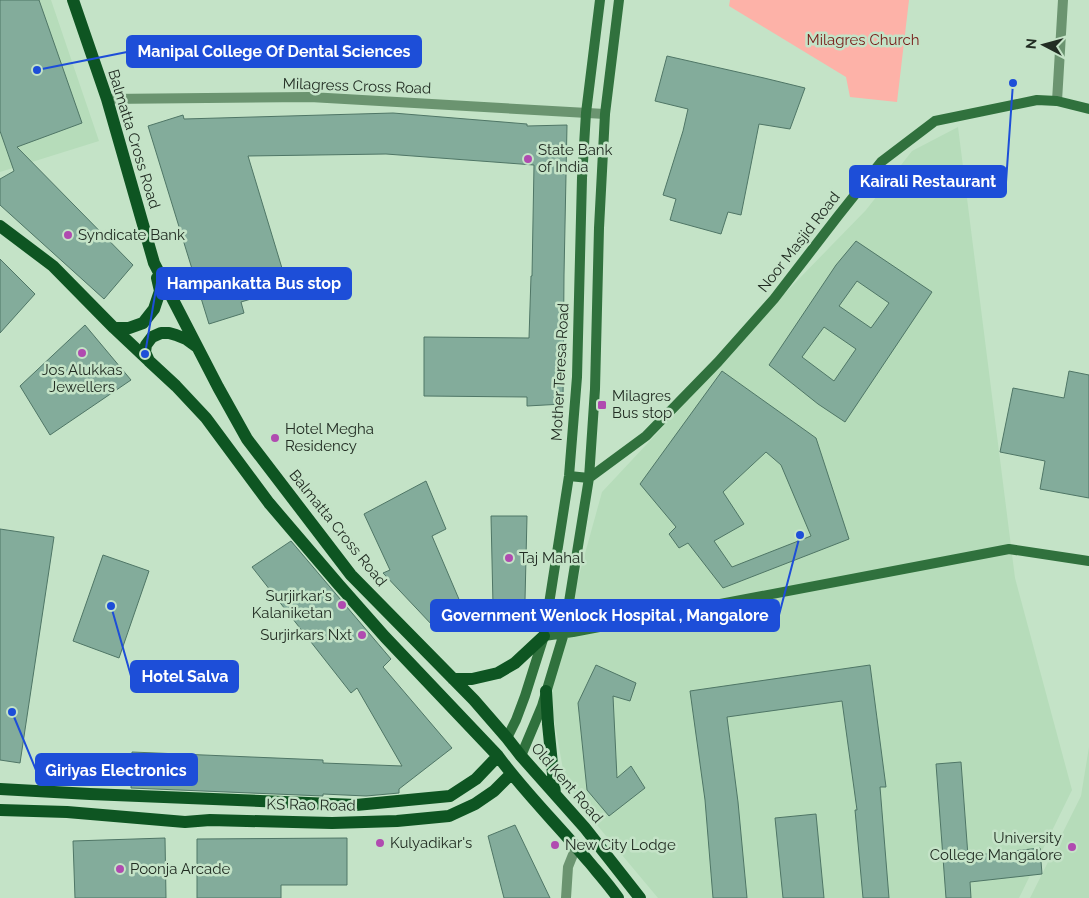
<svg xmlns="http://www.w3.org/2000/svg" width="1089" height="898" font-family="Raleway,sans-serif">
  <rect width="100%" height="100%" fill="#c4e3c7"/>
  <path fill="#b6dcba" d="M0 0H51L99 141 0 172Z
    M958 127 1015 578 1072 790 1019 898H658L581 806 564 775 547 680 573 597 602 492 704 383 718 362 866 210 912 151Z
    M1089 747V898H1030L1081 796Z"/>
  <path fill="#fdb2a8" d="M730 0H909L897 102 850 97 846 77 729 6Z"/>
  <path fill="#83ac9b" stroke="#4f7666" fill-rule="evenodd" d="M0 0H39L82 123 17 147 133 265 104 299 0 205V179L14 171 0 131Z
    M667 56 764 78 805 88 790 129 759 124 741 215 728 212 721 234 670 220 676 199 663 195 683 131 688 109 655 101Z
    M393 113 527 124V126L567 125 564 275 563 404 527 406V397L424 396V337L529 338 531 276H532L534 165 386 154 248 156 288 288 241 302 244 313 209 324 148 126 183 115 184 119Z
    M856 241 932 292 845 422 818 404 769 365 836 265ZM857 281 889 303 871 328 839 306ZM824 327 856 349 834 381 802 357Z
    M0 259 35 294 0 333Z
    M85 325 131 380 50 435 20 386Z
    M722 371 816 438 849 539 723 588 688 543 679 548 669 534 676 527 640 484ZM766 452 781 465 811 536 732 567 714 541 744 524 723 492Z
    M1069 371 1089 375V498L1040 489 1045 461 1000 452 1013 388 1064 398Z
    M426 481 446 529 432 536 461 604 433 626 383 573 390 570 364 514Z
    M491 516H527L525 600 493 605Z
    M0 529 54 537 20 763 0 760Z
    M291 541 391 659 383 667 452 748 399 789V793L366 796 323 794V796L131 788 132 752 323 760V763L402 766 357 688 351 693 252 567Z
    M103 555 149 571 119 658 73 641Z
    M596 665 636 683 630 701 613 696 617 778 631 766 645 788 609 816 587 790 578 703Z
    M870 665 886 787H880L889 898H863L855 810H857L842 701 727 717 738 802 747 898H713L705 800 690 691Z
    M961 762 968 856 1040 848 1042 874 970 882 971 898H946L936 764Z
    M816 814 824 898H783L775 818Z
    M515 825 550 898H504L488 836Z
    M165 838 166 898H75L73 841Z
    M347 838V885H281V898H197V839Z"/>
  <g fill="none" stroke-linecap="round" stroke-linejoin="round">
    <path stroke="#6b9470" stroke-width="10" d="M107 99 310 97 605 114
      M1057 101 1063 0
      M566 898 568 867 576 847"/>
    <path stroke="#30713d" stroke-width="10" d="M569 476 589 478 646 436 718 362 774 299 838 216 881 162 935 121 1037 100 1057 101 1089 109
      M544 636 573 632 1009 549 1089 561
      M507 738 516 720 525 696 544 636 569 476 577 377 582 178 586 113 600 0
      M521 756 542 706 564 633 589 478 595 389 599 228 605 114 619 0"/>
    <path stroke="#0e5522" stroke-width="12" d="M73 0 107 99 154 263 218 387 247 439 351 575 474 700 507 738 521 756 585 828 640 898
      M0 226 53 266 114 328 149 361
      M114 328H129L143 323 154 309 160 291 157 278
      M197 347 186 339 176 335 169 333H161L152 337 146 345 145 352 149 361 176 386 206 418 269 503 339 585 385 637 498 756C525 793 559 826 589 862 599 874 609 885 618 898
      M453 679H472L498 673 515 663 544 636
      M546 691 548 724 555 794
      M0 789 90 794 356 805 450 796 476 779 498 756
      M0 810 67 812 185 822 210 820 332 823 397 821 449 816 475 804 494 791 511 774"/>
  </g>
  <g fill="#b04bb0" stroke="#c4e3c7" stroke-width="2">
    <circle cx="528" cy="159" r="5"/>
    <circle cx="68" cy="235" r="5"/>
    <circle cx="82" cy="353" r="5"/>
    <rect x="597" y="400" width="10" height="10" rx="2.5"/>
    <circle cx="275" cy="438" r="5"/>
    <circle cx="509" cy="558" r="5"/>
    <circle cx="342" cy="605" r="5"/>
    <circle cx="362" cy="635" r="5"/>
    <circle cx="380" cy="843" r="5"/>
    <circle cx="555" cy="845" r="5"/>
    <circle cx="1072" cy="847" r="5"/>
    <circle cx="120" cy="869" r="5"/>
  </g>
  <g text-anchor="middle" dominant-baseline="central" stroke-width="5" stroke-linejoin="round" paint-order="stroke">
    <g font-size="15" fill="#761b17" stroke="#c4e3c7">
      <text x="863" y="40">Milagres Church</text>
    </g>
    <g font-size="15" fill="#222d23" stroke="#c4e3c7">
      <text transform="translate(357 86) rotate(2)">Milagress Cross Road</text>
      <text transform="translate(134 139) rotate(73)">Balmatta Cross Road</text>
      <text transform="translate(799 242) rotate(-52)">Noor Masjid Road</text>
      <text transform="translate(560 372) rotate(-87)">Mother Teresa Road</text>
      <text transform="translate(338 528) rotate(51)">Balmatta Cross Road</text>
      <text transform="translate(567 783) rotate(49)">Old Kent Road</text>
      <text transform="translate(311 805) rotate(1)">KS Rao Road</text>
    </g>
    <g font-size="15" fill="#222d23" stroke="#c4e3c7" text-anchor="start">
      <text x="538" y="150">State Bank<tspan x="538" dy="17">of India</tspan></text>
      <text x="78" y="235">Syndicate Bank</text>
      <text x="82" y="370" text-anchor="middle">Jos Alukkas<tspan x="82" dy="17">Jewellers</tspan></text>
      <text x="612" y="396">Milagres<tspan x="612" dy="17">Bus stop</tspan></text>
      <text x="285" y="429">Hotel Megha<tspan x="285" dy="17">Residency</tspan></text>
      <text x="519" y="558">Taj Mahal</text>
      <text x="332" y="596" text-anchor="end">Surjirkar's<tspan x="332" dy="17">Kalaniketan</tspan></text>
      <text x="352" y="635" text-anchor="end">Surjirkars Nxt</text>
      <text x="1062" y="838" text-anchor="end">University<tspan x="1062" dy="17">College Mangalore</tspan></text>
      <text x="390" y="843">Kulyadikar's</text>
      <text x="565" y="845">New City Lodge</text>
      <text x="130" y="869">Poonja Arcade</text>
    </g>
  </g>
  <path fill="none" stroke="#1d4ed8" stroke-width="2" d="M37 70L127 52M1013 83L1006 182M145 354L157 283M800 535L779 615M111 606L131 676M12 712L36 770"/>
  <g fill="#1d4ed8" stroke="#c4e3c7" stroke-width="2">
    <circle cx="37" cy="70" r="5"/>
    <circle cx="1013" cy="83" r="5"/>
    <circle cx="145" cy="354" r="5"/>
    <circle cx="800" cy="535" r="5"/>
    <circle cx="111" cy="606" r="5"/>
    <circle cx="12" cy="712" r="5"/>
  </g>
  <g fill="#1d4ed8" stroke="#1d4ed8" stroke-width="2">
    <rect x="127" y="36" width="294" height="31" rx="5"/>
    <rect x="850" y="166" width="156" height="31" rx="5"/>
    <rect x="157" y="268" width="194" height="31" rx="5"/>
    <rect x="431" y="600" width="348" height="31" rx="5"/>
    <rect x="131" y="661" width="107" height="31" rx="5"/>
    <rect x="36" y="754" width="161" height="31" rx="5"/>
  </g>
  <g font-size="16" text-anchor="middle" font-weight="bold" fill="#fff">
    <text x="274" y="57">Manipal College Of Dental Sciences</text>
    <text x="928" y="187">Kairali Restaurant</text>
    <text x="254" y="289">Hampankatta Bus stop</text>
    <text x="605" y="621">Government Wenlock Hospital , Mangalore</text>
    <text x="185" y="682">Hotel Salva</text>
    <text x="116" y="776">Giriyas Electronics</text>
  </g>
  <g transform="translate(1044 45) rotate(276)" stroke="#c4e3c7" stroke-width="4" paint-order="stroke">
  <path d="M0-4L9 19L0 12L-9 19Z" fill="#222d23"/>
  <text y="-8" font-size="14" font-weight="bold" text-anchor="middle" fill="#222d23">N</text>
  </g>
</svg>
